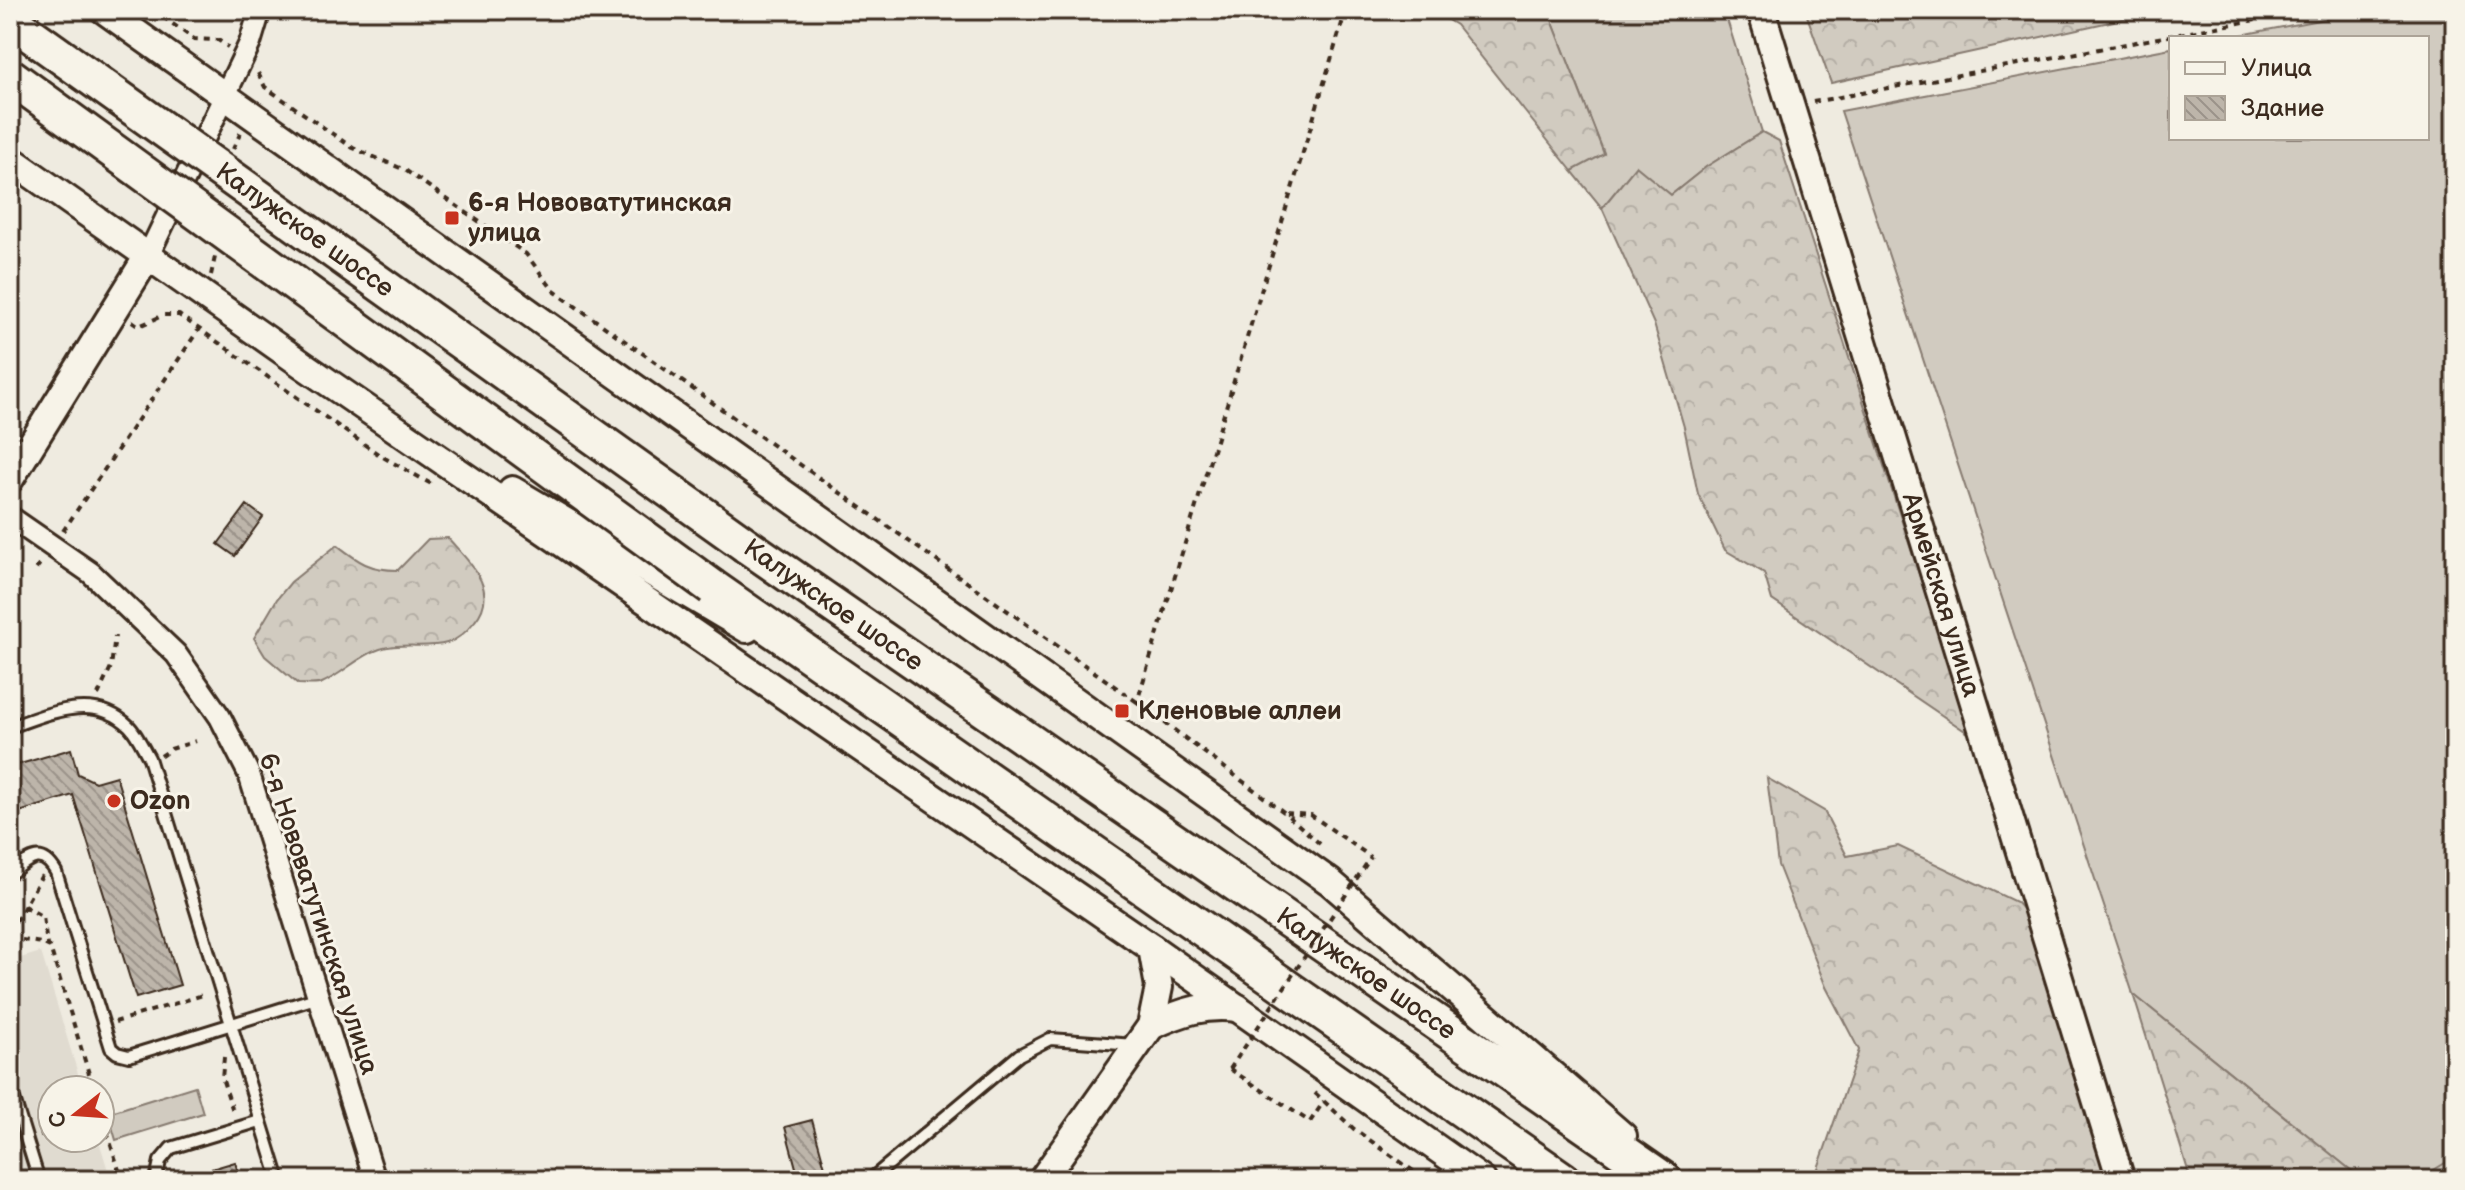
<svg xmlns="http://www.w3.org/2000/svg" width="2465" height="1190" font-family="'Balsamiq Sans',sans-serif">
  <defs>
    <pattern id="forest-crowns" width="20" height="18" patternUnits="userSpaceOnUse" patternTransform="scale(2)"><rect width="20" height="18" fill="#d1cbc0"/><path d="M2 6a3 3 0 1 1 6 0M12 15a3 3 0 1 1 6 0" fill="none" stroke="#b4aea5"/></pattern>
    <pattern id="building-back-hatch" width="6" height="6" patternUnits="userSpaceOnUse" patternTransform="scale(2)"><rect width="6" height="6" fill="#bdb5aa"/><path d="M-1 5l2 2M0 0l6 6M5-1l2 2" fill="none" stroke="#9b938a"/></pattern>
  </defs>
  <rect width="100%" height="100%" fill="#efebe0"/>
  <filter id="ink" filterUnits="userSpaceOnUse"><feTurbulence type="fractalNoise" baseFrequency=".0125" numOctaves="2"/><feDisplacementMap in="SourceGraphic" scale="16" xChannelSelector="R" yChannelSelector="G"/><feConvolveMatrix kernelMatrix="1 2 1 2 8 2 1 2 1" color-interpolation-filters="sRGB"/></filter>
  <g filter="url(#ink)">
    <path fill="#e0dbd0" d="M41 952 83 1090H52V1138H98L111 1180H10V961Z"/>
    <path fill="#d1cbc0" stroke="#867a6f" stroke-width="2" d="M1548 10H1724L1762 132 1706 167 1671 195 1636 167 1602 208 1572 171 1604 153Z
      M2372 10H2455V1157L2421 1180H2363L2133 994 1841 111 2171 48V138H2427V38H2225Z
      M195 1086 203 1113 116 1140 108 1113Z"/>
    <path fill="url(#forest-crowns)" stroke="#867a6f" stroke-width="2" d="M1431 10H1548L1604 154 1572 171 1456 25Z
      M1805 10H2164L1831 83Z
      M1762 132 1779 141 1971 735 1772 600 1764 573 1725 550 1698 494 1684 427 1654 324 1602 208 1636 166 1671 195 1706 167Z
      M448 538C468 561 501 590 475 621 468 630 458 640 447 643 425 649 402 642 380 649 358 656 343 674 322 683 316 686 305 684 298 684L265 656 254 638 277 599 291 582 337 545C359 562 369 570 398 570L428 539Z
      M1767 778 1824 811 1847 856 1898 846 2016 902 2042 931 2114 1180H1814L1859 1050 1826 987 1778 865Z
      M2133 994 2363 1180H2191Z
      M2455 1157V1180H2430L2424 1176Z"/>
    <path fill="url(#building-back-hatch)" stroke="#3b2a1e" stroke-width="2" d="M247 505 263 517 235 556 218 544Z
      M71 749 78 774 95 782 116 776 180 985 136 998 73 795 10 815V767Z
      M812 1120 826 1171 799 1179 785 1127Z
      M235 1162 240 1180H189L188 1176Z"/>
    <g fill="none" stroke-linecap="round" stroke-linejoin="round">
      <g stroke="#3b2a1e" stroke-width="16">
        <path id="service" d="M10 727C48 714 94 692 129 726 137 734 143 748 149 758L279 1180
          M10 874C28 860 41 846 56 872L111 1048 117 1053 129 1056 319 997
          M10 1086 39 1180
          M156 1180 160 1161 171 1148 260 1121
          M870 1180 1019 1055 1050 1039 1135 1045"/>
      </g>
      <g stroke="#3b2a1e" stroke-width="26">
        <path id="minor" d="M148 256 250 43 260 10
          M10 517 91 573 176 654 220 717 249 774 375 1180"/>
      </g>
      <g stroke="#3b2a1e" stroke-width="32">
        <g id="tertiary">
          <path d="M104 10 1330 882 1623 1136"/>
          <path id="s1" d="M1761 10 2121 1180"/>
          <path d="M10 159 303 365 1152 948 1482 1180"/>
          <path d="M10 479 148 256"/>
          <path d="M512 490 747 629"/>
          <path d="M1151 1026C1181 1012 1204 1004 1238 1008"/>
          <path d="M1042 1180 1151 1026 1159 987 1152 948"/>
        </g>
      </g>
      <g stroke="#3b2a1e" stroke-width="40">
        <g id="trunk">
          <path id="s2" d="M746 545 1664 1180"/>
          <path d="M712 587 1563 1180"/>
        </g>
      </g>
      <path stroke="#3b2a1e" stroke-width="4" stroke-dasharray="6 6" stroke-linecap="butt" d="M153 10 194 39 218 40 228 47
        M258 73 265 87 353 148 405 170 526 254 554 291 1137 702
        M1813 102 2309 10
        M233 149 241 132
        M211 275 215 257
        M132 321 139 326 164 315H179L381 456 435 486
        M63 531 199 329
        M36 569 42 561
        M98 695 111 667 115 636
        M161 756 171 749 196 741
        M1286 813 1311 815 1371 857
        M1320 844 1285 813 1137 702 1346 10
        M24 906 43 917 47 944
        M10 932 42 875
        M10 938 42 943 50 947 94 1090
        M115 1022 206 994
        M224 1057 222 1078 234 1114
        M1230 1069 1310 1122 1324 1101
        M1315 1093 1354 1129 1426 1180
        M100 1109 122 1180
        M40 1136 52 1132
        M1689 1171 1699 1180"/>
      <use href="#service" stroke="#f7f3e8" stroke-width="10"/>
      <use href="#minor" stroke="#f7f3e8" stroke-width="20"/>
      <use href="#tertiary" stroke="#f7f3e8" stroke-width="26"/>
      <use href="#trunk" stroke="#f7f3e8" stroke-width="34"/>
      <g stroke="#3b2a1e" stroke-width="40" stroke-linecap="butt">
        <g id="trunk-bridge">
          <path id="s3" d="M10 20 746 545"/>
          <path d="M10 76 712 587"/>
        </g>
      </g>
      <path stroke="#3b2a1e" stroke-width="4" stroke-dasharray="6 6" stroke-linecap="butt" d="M1230 1069 1371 857"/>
      <use href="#trunk-bridge" stroke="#f7f3e8" stroke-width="34"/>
    </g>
  </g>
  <g fill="#c8321e" stroke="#f7f3e8" stroke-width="3">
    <rect x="444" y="210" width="16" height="16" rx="4"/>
    <rect x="1114" y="703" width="16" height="16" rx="4"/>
    <circle cx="114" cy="801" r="8"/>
  </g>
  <g text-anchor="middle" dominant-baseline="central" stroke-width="6" stroke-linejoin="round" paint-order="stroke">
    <g font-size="26" font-weight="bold" fill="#3b2a1e" stroke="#f7f3e8" text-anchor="start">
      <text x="468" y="203">6-я Нововатутинская<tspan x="468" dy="30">улица</tspan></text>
      <text x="1138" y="711">Кленовые аллеи</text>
      <text x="130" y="801">Ozon</text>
    </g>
    <g font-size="26" fill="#3b2a1e" stroke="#f7f3e8">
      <text stroke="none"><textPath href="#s3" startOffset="362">Калужское шоссе</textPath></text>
      <text stroke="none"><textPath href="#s1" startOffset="612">Армейская улица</textPath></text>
      <text stroke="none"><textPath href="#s2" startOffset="106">Калужское шоссе</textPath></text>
      <text transform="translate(318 914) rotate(72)">6-я Нововатутинская улица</text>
      <text stroke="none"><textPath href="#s2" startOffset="754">Калужское шоссе</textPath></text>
    </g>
  </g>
  <rect width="2465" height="1190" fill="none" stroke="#f7f3e8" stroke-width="40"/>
  <rect x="20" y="20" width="2425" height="1150" fill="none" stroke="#3b2a1e" stroke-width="3" filter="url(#ink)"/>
  <rect x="2169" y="36" width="260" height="104" fill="#f7f3e8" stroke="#aca397" stroke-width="2"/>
  <rect x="2185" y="62" width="40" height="12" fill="#f7f3e8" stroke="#aca397" stroke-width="2"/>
  <text x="2241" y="76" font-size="24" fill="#3b2a1e">Улица</text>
  <rect x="2185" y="96" width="40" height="24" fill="url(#building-back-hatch)" stroke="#aca397" stroke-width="2"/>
  <text x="2241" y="116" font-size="24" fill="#3b2a1e">Здание</text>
  <g transform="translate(76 1114) rotate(253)"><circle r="38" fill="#f7f3e8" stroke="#aca397" stroke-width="2"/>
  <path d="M0-6L14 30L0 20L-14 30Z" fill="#c8321e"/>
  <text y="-12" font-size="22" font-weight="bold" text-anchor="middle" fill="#3b2a1e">С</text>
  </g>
</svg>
